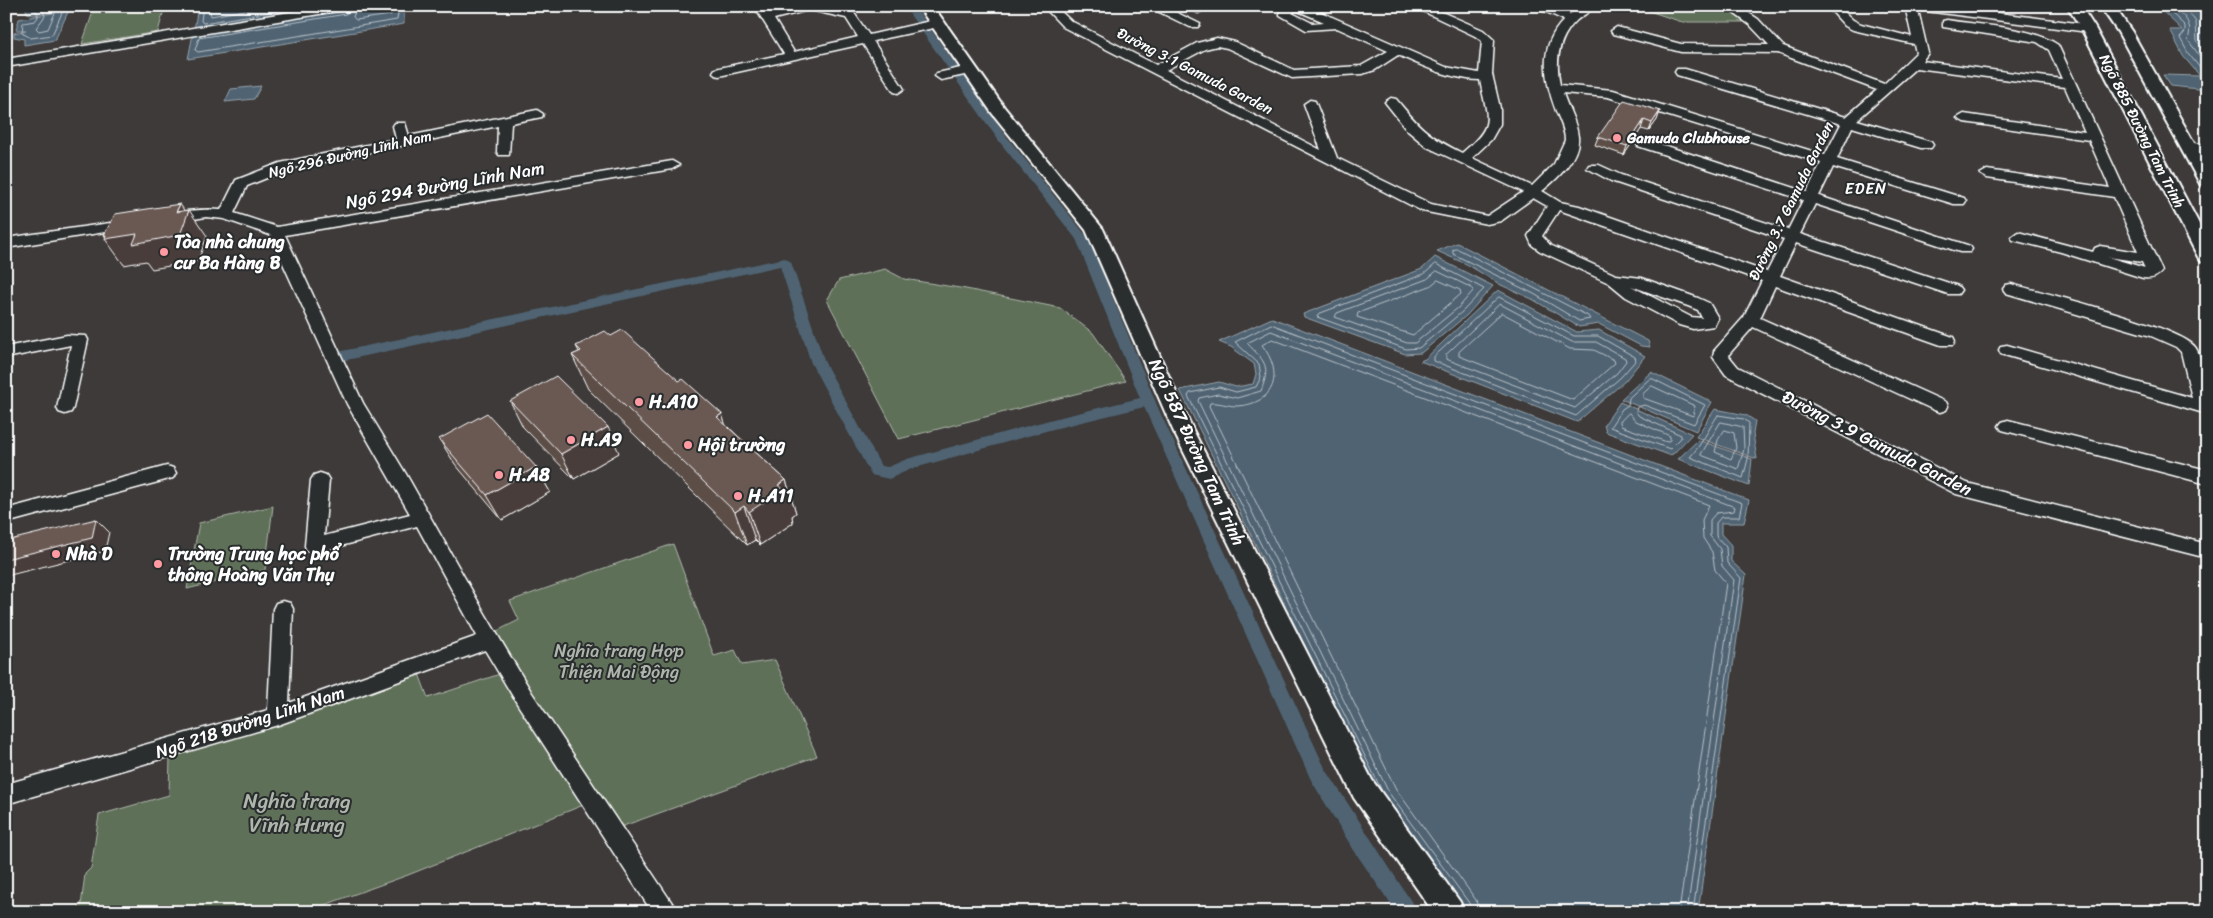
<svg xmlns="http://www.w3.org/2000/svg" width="2213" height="918" font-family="Sriracha,sans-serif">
  <rect width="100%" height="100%" fill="#3d3a39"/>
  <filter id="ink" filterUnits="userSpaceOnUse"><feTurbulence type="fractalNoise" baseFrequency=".02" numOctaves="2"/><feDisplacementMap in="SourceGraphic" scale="10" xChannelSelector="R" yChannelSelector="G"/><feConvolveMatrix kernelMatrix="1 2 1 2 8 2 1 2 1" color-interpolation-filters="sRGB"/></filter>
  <g filter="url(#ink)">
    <path fill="#5f6f58" stroke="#afb7ac" d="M95 6H165L158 32 82 44Z
      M1634 6H1711L1733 10 1743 22H1682Z
      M885 269 904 279 966 289 1060 308 1093 333 1126 381 899 439 827 300 839 280Z
      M273 506 265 570 187 589 199 523Z
      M673 544 714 656 735 650 742 665 775 660 817 756 615 829 493 633 519 620 510 601Z
      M418 671 428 698 503 673 586 804 408 875 305 912H72L81 906 85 874 91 868 99 815 169 795 170 756Z"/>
    <path fill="#506473" stroke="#96a2ab" d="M25 6H85L35 15 27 13Z
      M198 6H338L194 30Z
      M360 6H404V24L188 59 193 34Z
      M2157 6 2207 8V90L2171 86 2163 75 2200 76 2183 56 2170 30H2182Z
      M69 10 55 40 24 45V39L14 37V33L26 30H16L19 19Z
      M261 86 254 99 225 102 231 89Z
      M1457 243 1648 341 1650 347 1641 346 1599 324 1579 327 1532 299 1501 285 1468 265 1437 251Z
      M1435 257 1493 286 1467 315 1421 353 1405 354 1304 317 1303 314 1422 269Z
      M1498 290 1577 332 1599 330 1645 356 1625 381 1577 422 1420 361 1425 359Z
      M1272 318 1749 500 1744 523H1721V534L1731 545V561L1746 575 1698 912H1462L1380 799 1180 390 1219 382 1236 387 1253 384 1256 374 1254 364 1231 347 1219 342Z
      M1651 372 1712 402 1696 431 1621 399Z
      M1620 402 1692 434 1673 454 1669 455 1606 432 1604 425Z
      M1715 409 1746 415 1755 421 1753 434 1757 459 1696 437Z
      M1698 440 1752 459 1749 486 1678 459Z"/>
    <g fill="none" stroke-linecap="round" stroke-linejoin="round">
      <path stroke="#b9c1c7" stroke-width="1" d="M31 6 37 12 38 17 35 21 23 23 22 33 31 38 52 35 65 6
        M41 6 45 16 36 28 39 31 48 29 58 6
        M203 6 201 21 203 23 307 6
        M209 6 211 16 268 6
        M357 6 353 17 356 20 391 15 392 6
        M2164 6 2185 26V32L2180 38 2188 53 2204 73 2201 84 2207 85
        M2173 6C2185 17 2193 23 2188 40L2207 66
        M2184 6 2196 22 2197 41 2207 53
        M351 9 346 14 199 38 195 50 198 52 397 20 399 6
        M1458 249 1588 316 1590 319 1579 321 1534 294 1453 254V250Z
        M1436 264 1484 289 1463 311 1419 348 1406 349 1317 317 1318 314 1424 274Z
        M1437 271 1472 288 1473 291 1459 307 1415 343H1407L1335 317 1337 313 1427 279Z
        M1438 280 1460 290 1461 294 1413 335 1357 317 1358 313 1430 286Z
        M1499 297 1574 336H1598L1635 357 1636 360 1621 377 1576 416 1434 361V357Z
        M1500 304 1572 342H1596L1625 358 1626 361 1617 373 1575 408 1446 359V355Z
        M1502 313 1570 349 1594 350 1614 360 1615 363 1573 400 1459 356V352Z
        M1651 378 1705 405 1694 424 1644 405 1637 407 1636 412 1639 416 1681 435V438L1670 449 1610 427 1622 409 1628 405 1629 398Z
        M1652 386 1695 406 1693 416 1643 398V394Z
        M1629 413 1636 421 1670 436V440L1667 442 1621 426 1620 422Z
        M1718 415 1744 419 1749 423 1748 459 1743 478 1690 457C1702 444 1708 430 1718 415Z
        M1721 422 1743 427 1744 449 1738 469 1701 455Z
        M1725 430 1734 433 1736 448 1731 459 1715 452 1718 440Z
        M1382 791 1188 396 1190 393 1219 387 1236 392 1256 387 1261 377 1259 364 1235 342 1271 324 1742 503 1739 517H1721L1716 523V536L1726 547 1727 563 1741 578 1693 912
        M1471 912 1469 903 1389 793 1198 401 1199 398 1218 394 1237 398 1261 391C1271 365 1265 362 1247 343L1271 331 1735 507 1734 511 1716 513 1710 520V536L1720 549 1722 566 1734 580 1687 912
        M1479 912 1476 900 1396 789 1209 406 1210 403C1219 402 1228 406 1237 406 1276 404 1284 373 1262 345L1272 339 1709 505 1702 520 1703 538 1712 552 1715 570 1726 583 1679 912"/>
      <path fill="#506473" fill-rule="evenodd" d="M904 6H914L1007 137 1088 238 1159 410 1325 768 1418 912H1396L1353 849 1311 780 1144 407 1053 429 911 469 889 479 871 475 811 363 780 266 342 361 335 356 342 351 785 258 791 262 825 363 881 466 888 467 907 459 1053 419 1140 398 1076 239 999 141Z"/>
      <g stroke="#fff" stroke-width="3">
        <path id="minor" d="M326 6H355L349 9 6 67V59Z
          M754 6H766L770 13C800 6 824 5 854 13L869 35 939 19 945 23 943 26 873 41 904 89 898 93 894 92 863 44 719 76 715 75 713 72 715 69 784 54ZM809 10 846 18 858 37 794 52 774 19Z
          M1043 6H1055L1071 21 1156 65 1197 43 1217 38 1235 42 1294 70 1361 66 1388 51 1337 28 1306 30 1280 15V11L1286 6H1307L1446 67 1479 73 1482 41 1475 36 1412 6H1428L1483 30 1494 40 1492 74 1500 108V124L1491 140 1472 158 1532 186 1554 164 1565 140C1565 130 1560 121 1556 111 1544 79 1538 46 1564 20L1533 6H1550L1570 14 1582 6H1596C1590 12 1583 15 1577 20 1558 38 1555 60 1560 85L1613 90 1825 155 1841 124 1677 75 1675 72 1677 69H1685L1846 117 1877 90 1778 53 1681 52 1613 34 1611 31 1617 27 1681 44 1769 45 1750 25 1724 6H1738L1758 19 1783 46 1884 84 1916 53 1914 44 1853 30 1845 26 1827 6H1838L1853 20 1861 24 1912 37 1905 6H1944L2092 25V31L2088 32 1918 10 1928 53 1922 61 2062 79 2049 50 2037 42 1943 27V21L1947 20C1981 26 2030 26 2058 45L2162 271C2157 278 2151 279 2143 278L2061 252 2013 240 2011 237 2018 232 2093 252 2095 248 2100 246 2138 252 2114 197 1987 178 1980 174 1987 170 2110 188 2089 140 1964 122 1957 118 1964 114 2085 132 2065 87 1916 68 1857 120 1931 142 1933 145 1931 148H1921L1852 127 1837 159 1964 198 1966 201 1964 204H1954L1833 167 1819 196 1970 246 1972 249 1970 252H1960L1815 204 1800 234 1958 286 1961 290 1958 294H1948L1796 243 1780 276 1953 337 1955 341 1953 345H1941L1775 286 1760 318 1946 402 1948 406 1946 410 1940 412 1934 410 1753 327 1730 353 1729 356 1738 367 1967 483 2207 544V558L1956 494 1726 375 1713 357 1714 351 1744 317 1762 281 1559 210 1542 236 1550 245 1616 275 1642 278 1698 298 1709 303 1718 318 1714 326 1693 329 1679 325 1626 297 1609 283 1540 251 1532 245 1528 236 1547 206 1533 198 1501 221 1487 224 1422 211 1063 27ZM1296 10 1324 22 1312 23 1292 13ZM1217 46 1227 48 1292 78 1362 74 1375 70 1398 55C1425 67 1450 79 1480 80 1487 119 1497 124 1462 153 1429 137 1419 127 1396 99L1391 98 1385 102 1408 131 1427 147 1523 192 1487 216 1431 204 1337 158 1315 101 1310 100 1304 104 1321 150 1166 70 1205 49ZM1563 93 1608 97 1821 163 1807 192 1648 140H1638L1636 143 1638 146 1803 200 1788 230 1621 175 1599 165H1589L1587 168 1611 181 1784 239 1767 272 1579 206 1560 202 1542 191C1556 180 1580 158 1578 137 1577 122 1567 107 1563 93ZM2108 257 2142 262 2145 269V268ZM1631 286 1688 306 1698 310 1702 318 1691 317Z
          M1147 6H1163L1200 24 1198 27H1190Z
          M970 66 976 70 974 73 941 80 935 76 937 73Z
          M537 110 543 114 542 117 511 123 509 155H499L497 152 498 126 289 169 247 186 234 213 277 227 672 161 679 165 672 169 285 235 363 403 406 474 484 612 532 693 678 912H652L518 705 485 650 278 725 6 804V784L268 710 273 609 276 603 283 601 290 603 293 609 289 703 477 636 417 526 314 553 307 551 305 546 311 480 314 475 320 473 326 475 329 480 324 536 410 514 347 404 270 235 224 219 206 217 169 223 162 219C169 210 209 209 221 210L236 180 280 163 396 139 393 126 395 123H405L409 136Z
          M2187 142 2207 145V153L2182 149 2180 146Z
          M131 220 136 221 138 224 136 227 6 248V238Z
          M2011 284C2042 292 2180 327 2195 347 2205 360 2207 398 2207 414L2001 354 1999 350 2001 346 2007 345 2192 398 2181 352 2176 347 2151 336 2006 293 2003 289 2006 285Z
          M67 335 86 336 88 340 73 408 71 412 65 414 59 412 57 408 71 345 6 358V347Z
          M2008 420 2207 470V484L2002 430 1999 426 2002 422Z
          M167 466 173 468 176 473 173 478 6 523V509Z"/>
      </g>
      <g stroke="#fff" stroke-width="4">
        <path id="tertiary" d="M918 6H933L1004 107 1103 229 1193 430 1372 780 1460 902 1464 912H1433L1354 798 1173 430 1086 230 992 113Z
          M2067 6H2081L2095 28 2207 239V263L2201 261 2198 257 2081 28Z
          M2100 6H2114L2132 32 2207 166V187L2201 186 2199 182 2118 32Z"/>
      </g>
      <use href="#minor" fill="#2a2d2e" fill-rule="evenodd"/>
      <use href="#tertiary" fill="#2a2d2e" fill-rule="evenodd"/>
    </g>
    <path fill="#5b4d47" stroke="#fff" d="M1181 6H1210V8L1198 14Z
      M1660 111 1657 120 1649 131 1641 129 1624 155 1595 145 1598 137Z
      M611 336 726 425 786 480 796 513 792 516 793 523 760 545 755 540 747 545 588 389 572 355 579 352 576 346Z
      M510 401 619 453 574 479 523 427Z
      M439 439 536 467 550 492 502 520 455 464Z"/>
    <path fill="#4a3e3a" stroke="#fff" d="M1198 6H1210V8L1198 14Z
      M1660 111 1657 120 1649 131 1652 123Z
      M1644 120 1641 129 1624 155 1627 146Z
      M180 204 187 215 189 210 207 236 198 261 152 269 146 261 124 265 105 239H107L104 235 176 212Z
      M722 414 733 447 717 417Z
      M608 427 619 453 574 479 561 454Z
      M536 467 550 492 502 520 487 495Z
      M786 480 796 513 792 516 793 523 760 545 749 512 778 485Z
      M744 506 755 540 747 545 735 512Z
      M96 519 109 532 105 551 6 576V559Z"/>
    <path fill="#6a5953" stroke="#fff" d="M1624 100 1660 111 1652 123 1644 120 1627 146 1598 137Z
      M180 204 176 212 189 210 180 235 133 244 137 234 105 239 106 235H104L115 214Z
      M622 330 679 381 683 379 722 414 717 417 786 480 778 485 783 489 749 512 744 506 735 512 572 355 581 351 576 346 605 331 611 336Z
      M556 376 608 427 561 454 510 401Z
      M487 413 536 467 487 495 439 439Z
      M96 519 92 538 6 559V541Z"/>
  </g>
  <g fill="#ff9aa2" stroke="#2a2d2e" stroke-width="2">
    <circle cx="1617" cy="138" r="5"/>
    <circle cx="164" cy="252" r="5"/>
    <circle cx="639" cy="402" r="5"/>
    <circle cx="571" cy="440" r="5"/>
    <circle cx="688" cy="445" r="5"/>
    <circle cx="499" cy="475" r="5"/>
    <circle cx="738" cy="496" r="5"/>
    <circle cx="56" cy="554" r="5"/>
    <circle cx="158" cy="564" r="5"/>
  </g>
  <g text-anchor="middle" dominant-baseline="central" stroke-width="4" stroke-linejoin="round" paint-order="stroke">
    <g font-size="15" fill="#fff" stroke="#2a2d2e">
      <text transform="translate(1195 71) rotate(27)">Đường 3.1 Gamuda Garden</text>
      <text transform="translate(2142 131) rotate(63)">Ngõ 885 Đường Tam Trinh</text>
      <text transform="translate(350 154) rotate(-13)">Ngõ 296 Đường Lĩnh Nam</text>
      <text transform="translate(1791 201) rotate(-64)">Đường 3.7 Gamuda Garden</text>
    </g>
    <g font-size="15" font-weight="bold" fill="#fff" stroke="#2a2d2e" text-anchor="start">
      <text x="1627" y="138">Gamuda Clubhouse</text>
    </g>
    <g font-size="16" letter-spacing="1" fill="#fff" stroke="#2a2d2e">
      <text x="1866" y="188">EDEN</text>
    </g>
    <g font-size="18" fill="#fff" stroke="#2a2d2e">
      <text transform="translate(445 185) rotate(-10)">Ngõ 294 Đường Lĩnh Nam</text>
      <text transform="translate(1877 443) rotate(27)">Đường 3.9 Gamuda Garden</text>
      <text transform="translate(1197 452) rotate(65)">Ngõ 587 Đường Tam Trinh</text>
      <text transform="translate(250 722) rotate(-18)">Ngõ 218 Đường Lĩnh Nam</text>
    </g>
    <g font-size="18" font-weight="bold" fill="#fff" stroke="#2a2d2e" text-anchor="start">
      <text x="174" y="242">Tòa nhà chung<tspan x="174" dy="21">cư Ba Hàng B</tspan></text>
      <text x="649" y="402">H.A10</text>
      <text x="581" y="440">H.A9</text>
      <text x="698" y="445">Hội trường</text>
      <text x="509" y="475">H.A8</text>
      <text x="748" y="496">H.A11</text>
      <text x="66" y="554">Nhà D</text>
      <text x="168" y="554">Trường Trung học phổ<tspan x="168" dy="21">thông Hoàng Văn Thụ</tspan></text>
    </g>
    <g font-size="18" fill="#afb7ac" stroke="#2a2d2e">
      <text x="619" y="651">Nghĩa trang Hợp<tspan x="619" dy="21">Thiện Mai Động</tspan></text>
    </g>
    <g font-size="21" fill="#afb7ac" stroke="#2a2d2e">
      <text x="297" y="801">Nghĩa trang<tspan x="297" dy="24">Vĩnh Hưng</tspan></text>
    </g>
  </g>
  <rect width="2213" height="918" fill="none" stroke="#2a2d2e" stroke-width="25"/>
  <rect x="12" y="12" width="2188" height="893" fill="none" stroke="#fff" stroke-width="2" filter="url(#ink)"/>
</svg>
